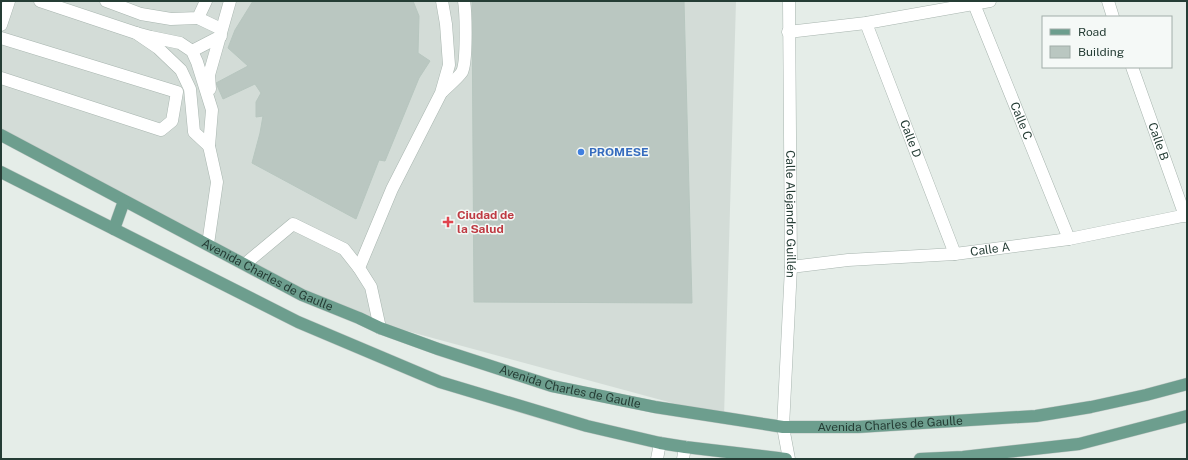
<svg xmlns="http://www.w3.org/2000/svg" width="1188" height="460" font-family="'Public Sans',sans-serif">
  <rect width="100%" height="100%" fill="#e5ede8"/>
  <path fill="#d3dcd7" d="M1 1H736L724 417 359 318 1 135Z"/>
  <path fill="#bac7c1" stroke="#b7c6bf" d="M253 1H413L419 16 418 53 430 61 419 78 385 161 379 160 356 219 252 163 260 133 263 116 256 117V102L261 93 255 84 223 99 216 83 248 66 228 48 235 30Z
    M472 1H684L692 303 474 302Z"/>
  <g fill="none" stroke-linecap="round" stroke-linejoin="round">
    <g stroke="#a8b5af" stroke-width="13">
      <g id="minor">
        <path d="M40 1 136 33 158 48 181 70 190 89 194 132 209 146"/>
        <path d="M106 1 141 14 171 19 198 18 206 1"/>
        <path id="s1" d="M789 1 791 267 783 427 789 459"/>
        <path d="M1108 1 1113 17"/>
        <path id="s2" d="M974 4 1069 239"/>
        <path d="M198 18 221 29"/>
        <path id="s3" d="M866 23 955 254"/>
        <path d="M1 25 9 1"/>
        <path d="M788 32 866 23 990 1"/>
        <path d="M136 33 151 37 180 43 192 51 197 62 212 110 209 146 217 182 208 244"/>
        <path d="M1 38 177 92 172 121 161 130 1 78"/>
        <path d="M192 51 221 36"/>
        <path id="s4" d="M1132 67 1185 216"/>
        <path d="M210 89 209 75 230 1"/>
        <path d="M442 92C447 87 458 78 462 72 467 62 466 13 464 1"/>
        <path d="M245 264 293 224 344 249 359 268"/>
        <path id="s5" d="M791 267 848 260 955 254 1069 239 1187 215"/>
        <path d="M380 328 371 287 359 268 392 189 441 93 449 65 446 24 442 1"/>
        <path d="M657 459 660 443"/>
        <path d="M683 459 685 447"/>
      </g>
    </g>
    <g stroke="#c2c9c6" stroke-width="13">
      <g id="major">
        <path id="s6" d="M1 135 302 295 359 318 380 328 438 349 552 386 655 407 783 427H858L1036 416 1091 407 1146 395 1187 384"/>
        <path d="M1 172 298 322 440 382 587 426 660 443 685 447 786 459"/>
        <path d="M114 229 124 201"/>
        <path d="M920 459 963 457 1079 444 1187 416"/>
      </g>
    </g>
    <use href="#minor" stroke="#fff" stroke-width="12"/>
    <use href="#major" stroke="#6d9e8e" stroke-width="12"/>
  </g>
  <circle fill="#3f7fe0" stroke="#f5f9f7" stroke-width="1.5" cx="581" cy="152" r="4"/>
  <path fill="#e0444e" stroke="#f5f9f7" stroke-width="1.5" d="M446 216h4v4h4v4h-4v4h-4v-4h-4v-4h4z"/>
  <g text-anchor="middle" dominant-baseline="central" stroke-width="3" stroke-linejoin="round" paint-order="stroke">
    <g font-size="12" fill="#253d35" stroke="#f5f9f7">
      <text stroke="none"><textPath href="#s2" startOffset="126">Calle C</textPath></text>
      <text stroke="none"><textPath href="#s3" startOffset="124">Calle D</textPath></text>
      <text stroke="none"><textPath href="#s4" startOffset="79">Calle B</textPath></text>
      <text stroke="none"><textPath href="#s1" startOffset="213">Calle Alejandro Guillén</textPath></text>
      <text stroke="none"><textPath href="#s5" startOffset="200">Calle A</textPath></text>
      <text stroke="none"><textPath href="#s6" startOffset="301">Avenida Charles de Gaulle</textPath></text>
      <text stroke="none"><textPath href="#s6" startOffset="625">Avenida Charles de Gaulle</textPath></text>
      <text stroke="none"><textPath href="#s6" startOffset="949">Avenida Charles de Gaulle</textPath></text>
    </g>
    <g font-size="12" font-weight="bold" fill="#366cbe" stroke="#f5f9f7" text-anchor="start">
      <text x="589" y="152">PROMESE</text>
    </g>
    <g font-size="12" font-weight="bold" fill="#be3a42" stroke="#f5f9f7" text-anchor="start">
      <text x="457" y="215">Ciudad de<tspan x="457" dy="14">la Salud</tspan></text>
    </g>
  </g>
  <rect width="1188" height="460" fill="none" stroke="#253d35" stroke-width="4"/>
  <rect x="1042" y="16" width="130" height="52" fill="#f5f9f7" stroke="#a2aea9"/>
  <rect x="1050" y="29" width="20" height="6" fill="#6d9e8e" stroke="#a2aea9"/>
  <text x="1078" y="36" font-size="12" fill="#253d35">Road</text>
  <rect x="1050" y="46" width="20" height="12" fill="#bac7c1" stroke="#a2aea9"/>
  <text x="1078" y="56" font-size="12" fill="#253d35">Building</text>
</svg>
